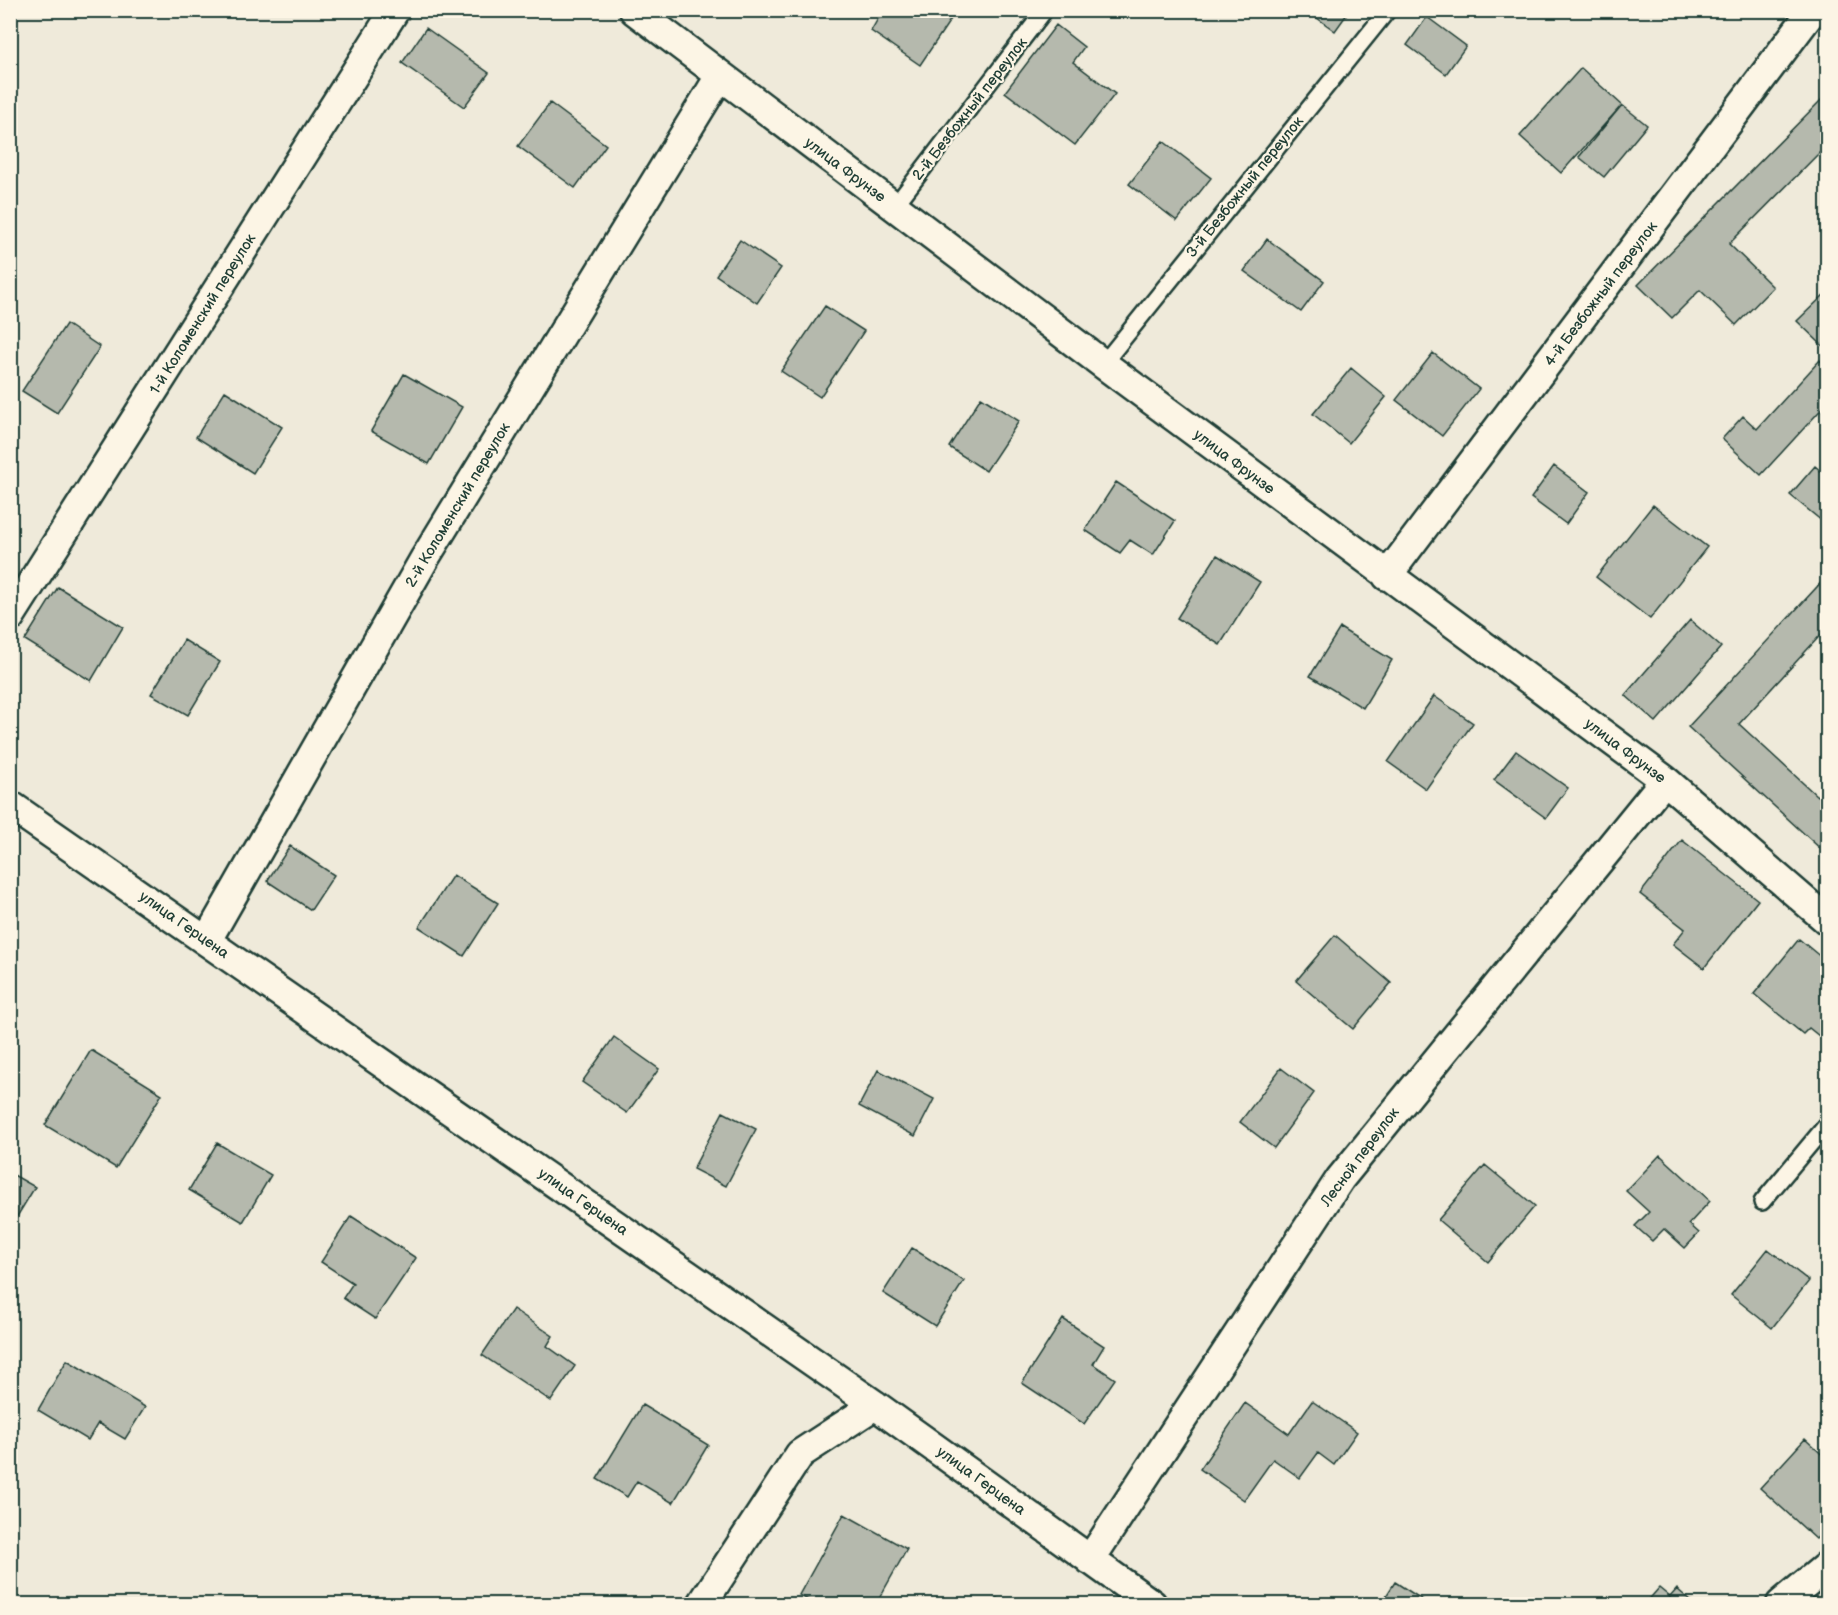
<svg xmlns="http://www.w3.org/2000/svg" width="1838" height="1615" font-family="'Balsamiq Sans',sans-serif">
  <rect width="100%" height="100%" fill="#efeada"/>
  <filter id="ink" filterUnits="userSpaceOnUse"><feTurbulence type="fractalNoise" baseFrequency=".0167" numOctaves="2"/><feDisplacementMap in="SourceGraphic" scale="12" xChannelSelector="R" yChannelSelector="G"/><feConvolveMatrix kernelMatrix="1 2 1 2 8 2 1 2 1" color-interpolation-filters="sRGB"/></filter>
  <g filter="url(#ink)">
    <path fill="#b5b9ad" stroke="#1f3d34" stroke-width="1.5" d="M883 10H957L920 65 871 31Z
      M1306 10H1350L1335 31Z
      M1427 17 1466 46 1446 74 1407 45Z
      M1056 25 1084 47 1073 62 1115 94 1075 145 1005 92Z
      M426 28 489 73 464 107 402 63Z
      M1581 68 1622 105 1561 173 1520 136Z
      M1828 93V144L1729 244 1773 287 1736 325 1700 290 1672 318 1638 285Z
      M550 103 606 145 575 188 518 146Z
      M1622 105 1647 125 1604 177 1579 157Z
      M1163 141 1211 178 1177 221 1129 184Z
      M1267 239 1324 281 1301 312 1244 271Z
      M740 240 781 268 757 303 716 275Z
      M1828 291V342L1823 346 1797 321Z
      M825 306 864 331 820 397 781 371Z
      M66 324 100 347 57 413 22 391Z
      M1433 353 1479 389 1442 436 1396 400Z
      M1820 360 1828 367V402L1761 475 1722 439 1743 416 1757 429Z
      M1351 368 1386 397 1349 443 1313 414Z
      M404 374 462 407 429 464 371 431Z
      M225 391 282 427 253 473 196 437Z
      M981 397 1019 421 986 471 949 447Z
      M1554 466 1589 492 1566 524 1531 498Z
      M1815 466 1828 477V526L1790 495Z
      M1116 482 1175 521 1153 555 1130 540 1120 553 1085 530Z
      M1653 505 1707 547 1650 619 1596 577Z
      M1217 555 1260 582 1220 645 1177 618Z
      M1828 575V627L1739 724 1817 796 1828 784V848L1824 852 1688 727Z
      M58 587 123 627 91 681 25 640Z
      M1690 620 1721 647 1656 722 1625 695Z
      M1340 628 1392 660 1363 708 1310 676Z
      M184 640 220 662 188 715 151 694Z
      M1434 696 1473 723 1426 789 1388 762Z
      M1516 751 1568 788 1546 818 1494 780Z
      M1682 840 1758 900 1704 968 1673 944 1685 929 1640 894Z
      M290 846 334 875 311 910 267 881Z
      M453 875 498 903 464 956 419 927Z
      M1335 935 1391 983 1353 1029 1296 981Z
      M1799 939 1828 963V1026L1819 1036 1809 1028 1803 1034 1754 994Z
      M614 1037 659 1069 627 1113 582 1082Z
      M91 1050 162 1094 116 1168 45 1125Z
      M1281 1068 1314 1093 1274 1148 1240 1122Z
      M878 1070 934 1099 915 1136 859 1106Z
      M723 1112 756 1129 726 1186 693 1169Z
      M217 1143 271 1175 243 1222 189 1190Z
      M1660 1155 1710 1201 1689 1224 1699 1233 1685 1248 1664 1229 1652 1241 1635 1226 1649 1212 1626 1191Z
      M1485 1165 1535 1206 1488 1262 1438 1220Z
      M10 1173 35 1187 10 1228Z
      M351 1216 416 1258 375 1319 343 1298 353 1283 321 1262Z
      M912 1248 964 1281 935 1326 883 1293Z
      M1768 1249 1809 1281 1772 1328 1731 1295Z
      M513 1309 553 1336 547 1346 575 1366 551 1401 482 1355Z
      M1063 1319 1104 1346 1093 1364 1115 1379 1084 1424 1022 1383Z
      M67 1360 145 1407 125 1439 98 1423 88 1440 38 1410Z
      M1312 1401 1357 1432 1334 1465 1318 1453 1300 1478 1273 1459 1244 1500 1200 1469 1245 1403 1289 1434Z
      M642 1405 708 1445 673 1503 637 1481 627 1497 597 1479Z
      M1805 1439 1828 1460V1527L1816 1539 1760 1488Z
      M844 1514 907 1549 876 1604H815L799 1595Z
      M1395 1582 1429 1604H1381Z
      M1659 1588 1670 1597 1677 1589 1692 1602 1690 1604H1645Z
      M997 1598 1006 1604H992Z"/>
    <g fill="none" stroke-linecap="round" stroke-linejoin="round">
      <g stroke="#1f3d34" stroke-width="20">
        <path id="lane" d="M894 207 1045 10
          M1103 364 1388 10
          M1762 1202 1828 1123"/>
      </g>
      <g stroke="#1f3d34" stroke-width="33">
        <path id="street" d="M634 10 1103 364 1665 780 1828 921
          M1387 576 1813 10
          M10 617 395 10
          M10 805 875 1405 1152 1604
          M207 940 425 558 720 76
          M1090 1560 1340 1179 1665 780
          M702 1604 800 1454 875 1405
          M1781 1604 1828 1565"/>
      </g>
      <use href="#lane" stroke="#fcf5e5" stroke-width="15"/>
      <use href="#street" stroke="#fcf5e5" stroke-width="28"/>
    </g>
  </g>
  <g text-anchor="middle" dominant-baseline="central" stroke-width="4.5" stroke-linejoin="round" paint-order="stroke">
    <g font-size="15" fill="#1f3d34" stroke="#fcf5e5">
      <text transform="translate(970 109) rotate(-52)">2-й Безбожный переулок</text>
      <text transform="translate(845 170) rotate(37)">улица Фрунзе</text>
      <text transform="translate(1245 187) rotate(-51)">3-й Безбожный переулок</text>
      <text transform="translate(1601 294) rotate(-53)">4-й Безбожный переулок</text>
      <text transform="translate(203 314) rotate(-58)">1-й Коломенский переулок</text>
      <text transform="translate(1234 462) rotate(37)">улица Фрунзе</text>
      <text transform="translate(458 505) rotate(-59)">2-й Коломенский переулок</text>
      <text transform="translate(1625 751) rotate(37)">улица Фрунзе</text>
      <text transform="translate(184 925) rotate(35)">улица Герцена</text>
      <text transform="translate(1360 1157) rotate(-53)">Лесной переулок</text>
      <text transform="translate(583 1202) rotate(35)">улица Герцена</text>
      <text transform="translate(981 1481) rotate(36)">улица Герцена</text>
    </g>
  </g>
  <rect width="1838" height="1615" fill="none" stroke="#fcf5e5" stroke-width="36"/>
  <rect x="18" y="18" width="1802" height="1579" fill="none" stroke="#1f3d34" stroke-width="2" filter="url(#ink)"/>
</svg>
